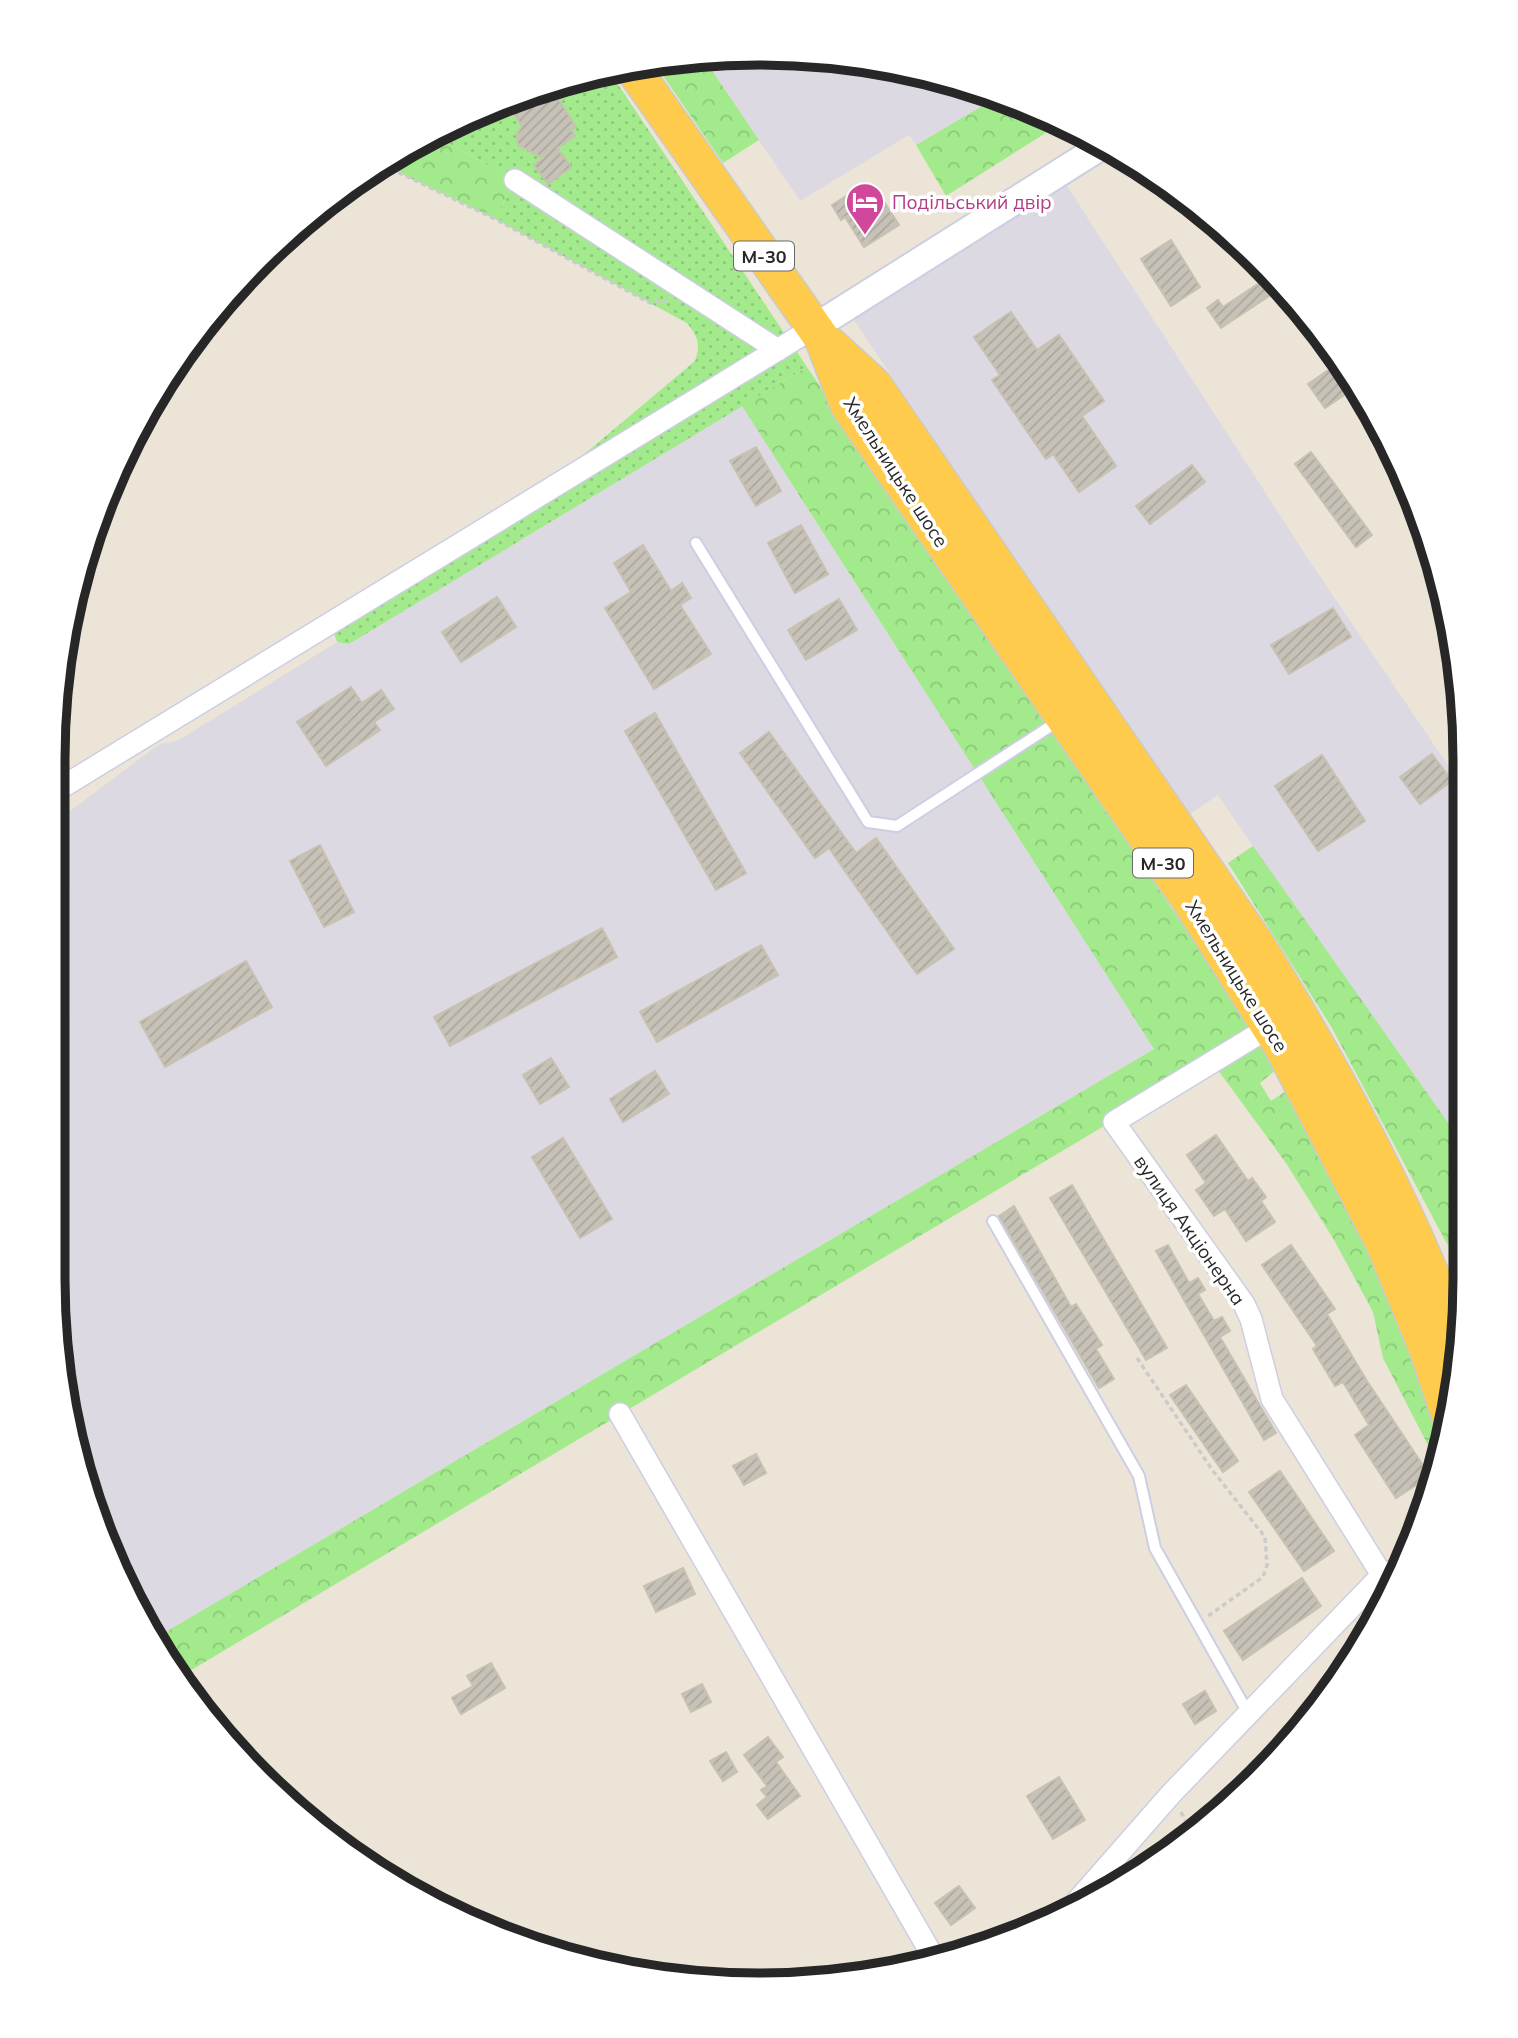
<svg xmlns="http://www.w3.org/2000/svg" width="1518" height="2038" font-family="Mulish,sans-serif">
  <defs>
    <pattern id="grass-dots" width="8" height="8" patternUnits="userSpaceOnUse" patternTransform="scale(1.75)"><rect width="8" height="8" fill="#a2ea8c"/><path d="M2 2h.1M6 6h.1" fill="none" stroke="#8cc979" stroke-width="1.8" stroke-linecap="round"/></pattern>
    <pattern id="forest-crowns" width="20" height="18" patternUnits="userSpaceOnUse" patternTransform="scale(1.75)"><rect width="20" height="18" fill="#a2ea8c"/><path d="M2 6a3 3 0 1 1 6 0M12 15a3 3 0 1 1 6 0" fill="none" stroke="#8cc979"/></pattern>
    <pattern id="building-hatch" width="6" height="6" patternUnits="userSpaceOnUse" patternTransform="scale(1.75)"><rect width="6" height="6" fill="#c7c2b7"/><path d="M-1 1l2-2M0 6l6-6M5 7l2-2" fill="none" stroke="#aba79d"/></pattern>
  </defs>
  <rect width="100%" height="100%" fill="#ece5d7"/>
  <path fill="#ddd9e3" d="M713 54 852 59 986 90 999 96 916 145 909 135 800 201 702 56Z
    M1058 172 1309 560 1460 783 1463 1156 1218 795 1186 817 846 308Z
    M742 406 1154 1049 152 1640 77 1462 53 1279V1031L62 1025 53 1009 54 823 158 745 179 740 337 642 349 644Z"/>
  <path fill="url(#grass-dots)" d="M609 71 807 367 349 644 337 642 331 623 524 505 695 361C701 344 698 337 687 323L495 219 515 180 432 134 447 125 573 78 580 87Z"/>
  <path fill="url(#forest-crowns)" d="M702 56 759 140 723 163 655 64Z
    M999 96 1060 124 946 196 916 145Z
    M432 134 515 180 495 219 383 165Z
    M807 367 1257 1035 178 1678 152 1640 1154 1049 742 406Z
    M1253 846 1463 1144 1464 1261 1447 1244 1332 1028 1228 863Z
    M1260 1039 1277 1069 1260 1083 1271 1101 1289 1089 1399 1311 1444 1447 1431 1451 1383 1358 1373 1312 1334 1240 1286 1163 1215 1066Z"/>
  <path fill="url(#building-hatch)" stroke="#c7c1b1" stroke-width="2" d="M550 86 576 127 571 130 575 136 557 148 571 167 548 184 534 165 543 158 518 145 517 134 522 126 511 109 535 92Z
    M874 186 899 225 864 247 845 217 841 220 832 205 859 188 862 193Z
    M1171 240 1200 287 1171 306 1141 259Z
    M1270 276 1281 288 1221 328 1207 308 1218 300 1223 307Z
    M1011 312 1037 350 1059 335 1104 401 1082 416 1116 466 1079 492 1053 454 1046 459 992 380 1000 375 974 337Z
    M1336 365 1353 389 1325 408 1308 384Z
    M756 447 781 491 756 506 730 461Z
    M1311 452 1372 535 1356 547 1295 464Z
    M1192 465 1205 482 1150 524 1136 506Z
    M801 525 828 574 795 593 768 543Z
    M643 545 671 591 682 583 691 598 680 605 711 654 654 689 605 608 631 592 614 563Z
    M497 597 516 627 461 662 442 632Z
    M839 599 857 630 806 660 788 630Z
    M1333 608 1351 637 1289 674 1271 645Z
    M351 687 362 703 381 690 394 709 374 722 380 730 326 766 297 722Z
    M655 713 746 873 716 890 625 731Z
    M769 732 856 853 876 838 954 949 917 974 829 848 815 858 740 753Z
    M1432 754 1452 781 1420 804 1400 777Z
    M1322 755 1365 821 1318 851 1275 786Z
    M320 845 354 912 324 927 290 861Z
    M602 928 617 957 450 1046 434 1017Z
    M761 945 778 975 657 1042 640 1012Z
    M246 961 272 1007 165 1067 140 1022Z
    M551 1058 569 1087 540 1104 523 1075Z
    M655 1071 669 1094 623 1122 610 1099Z
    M1216 1135 1248 1181 1252 1178 1266 1197 1261 1201 1275 1222 1246 1241 1225 1209 1214 1216 1196 1190 1206 1183 1187 1155Z
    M563 1138 612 1219 580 1238 532 1157Z
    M1072 1185 1167 1348 1146 1360 1050 1198Z
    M1014 1206 1071 1307 1076 1304 1102 1345 1096 1349 1114 1379 1099 1388 999 1216Z
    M1168 1245 1189 1283 1198 1278 1205 1290 1198 1294 1214 1321 1222 1317 1230 1331 1220 1337 1276 1433 1264 1440 1156 1251Z
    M1291 1245 1335 1309 1327 1314 1367 1381 1430 1476 1396 1498 1355 1435 1369 1425 1343 1382 1335 1386 1313 1349 1317 1346 1262 1265Z
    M1186 1385 1238 1461 1223 1472 1170 1395Z
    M756 1454 766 1473 744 1485 733 1466Z
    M1280 1471 1334 1551 1304 1571 1249 1492Z
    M683 1568 695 1594 656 1612 644 1586Z
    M1302 1578 1321 1606 1243 1660 1224 1631Z
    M491 1663 505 1688 461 1714 452 1698 473 1686 467 1676Z
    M702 1684 711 1702 691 1712 682 1694Z
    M1205 1691 1216 1711 1195 1724 1183 1704Z
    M768 1737 783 1757 776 1762 800 1796 768 1819 757 1805 767 1797 761 1790 767 1786 744 1755Z
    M726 1752 737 1772 723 1781 710 1761Z
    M1059 1777 1085 1820 1053 1839 1027 1796Z
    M959 1886 975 1908 951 1925 935 1903Z"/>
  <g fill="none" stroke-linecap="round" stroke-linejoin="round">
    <g stroke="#cccee3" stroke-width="14">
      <path id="service" d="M696 543 868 822 897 826 1060 720
        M993 1221 1139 1476 1155 1548 1248 1713"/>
    </g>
    <g stroke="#cccee3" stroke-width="24">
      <path id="minor" d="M515 180 778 350
        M54 792 815 327
        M1270 1027 1114 1122 1244 1304 1251 1319 1272 1399 1382 1575
        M620 1414 935 1960
        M1072 1907 1171 1794 1382 1575 1397 1569"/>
    </g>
    <g stroke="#cccee3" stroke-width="30">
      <path id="tertiary" d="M815 327 1105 144"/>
    </g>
    <g stroke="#cbcbcb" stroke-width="38">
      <path id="trunk" d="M632 67 823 340 848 405 1188 898 1284 1050 1384 1244 1427 1349 1449 1415
        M829 344 874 385 1257 945C1336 1073 1408 1205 1460 1348"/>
    </g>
    <path stroke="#cbcbcb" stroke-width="3.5" stroke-dasharray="5 3.5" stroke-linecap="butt" d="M383 165 495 219 650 303 667 301
      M1137 1358 1213 1471 1265 1537 1267 1565 1263 1577 1208 1616
      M1181 1812 1193 1836"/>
    <use href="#service" stroke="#fff" stroke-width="10"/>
    <use href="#minor" stroke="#fff" stroke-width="21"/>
    <use href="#tertiary" stroke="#fff" stroke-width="26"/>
    <use href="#trunk" stroke="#ffcb4c" stroke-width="35"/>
  </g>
  <defs>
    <g id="hotel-pin" transform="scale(2.0125)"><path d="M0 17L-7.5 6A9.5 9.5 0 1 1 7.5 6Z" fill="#d1479c" stroke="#fff"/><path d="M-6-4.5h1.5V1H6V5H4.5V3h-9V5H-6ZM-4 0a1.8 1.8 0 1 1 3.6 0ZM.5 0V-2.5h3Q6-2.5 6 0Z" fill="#fff"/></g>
  </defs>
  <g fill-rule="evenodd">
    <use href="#hotel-pin" x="865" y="202"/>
  </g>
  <g text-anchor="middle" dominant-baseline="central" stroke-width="7" stroke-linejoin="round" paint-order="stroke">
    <g fill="#fff" stroke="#686868" stroke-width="2">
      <rect x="734" y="241.5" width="60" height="29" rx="5"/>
      <rect x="1133" y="848.5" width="60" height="29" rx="5"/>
    </g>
    <g font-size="18" font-weight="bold" fill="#272727">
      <text x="764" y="256">М-30</text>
      <text x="1163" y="863">М-30</text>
    </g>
    <g font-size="19" fill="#b23c85" stroke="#fff" text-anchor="start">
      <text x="892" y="202">Подільський двір</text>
    </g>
    <g font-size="19" fill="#272727" stroke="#fff">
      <text transform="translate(896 472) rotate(57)">Хмельницьке шосе</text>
      <text transform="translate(1237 976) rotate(58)">Хмельницьке шосе</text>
      <text transform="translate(1190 1230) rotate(55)">вулиця Акціонерна</text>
    </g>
  </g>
  <path d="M0 0H1518V2038H0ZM759 65H759A694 694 0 0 1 1453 759V1279A694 694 0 0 1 759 1973H759A694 694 0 0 1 65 1279V759A694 694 0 0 1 759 65Z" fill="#fff" fill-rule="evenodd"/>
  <path fill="none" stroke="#272727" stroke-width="9" d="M759 65H759A694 694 0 0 1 1453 759V1279A694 694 0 0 1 759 1973H759A694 694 0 0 1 65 1279V759A694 694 0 0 1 759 65Z"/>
</svg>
